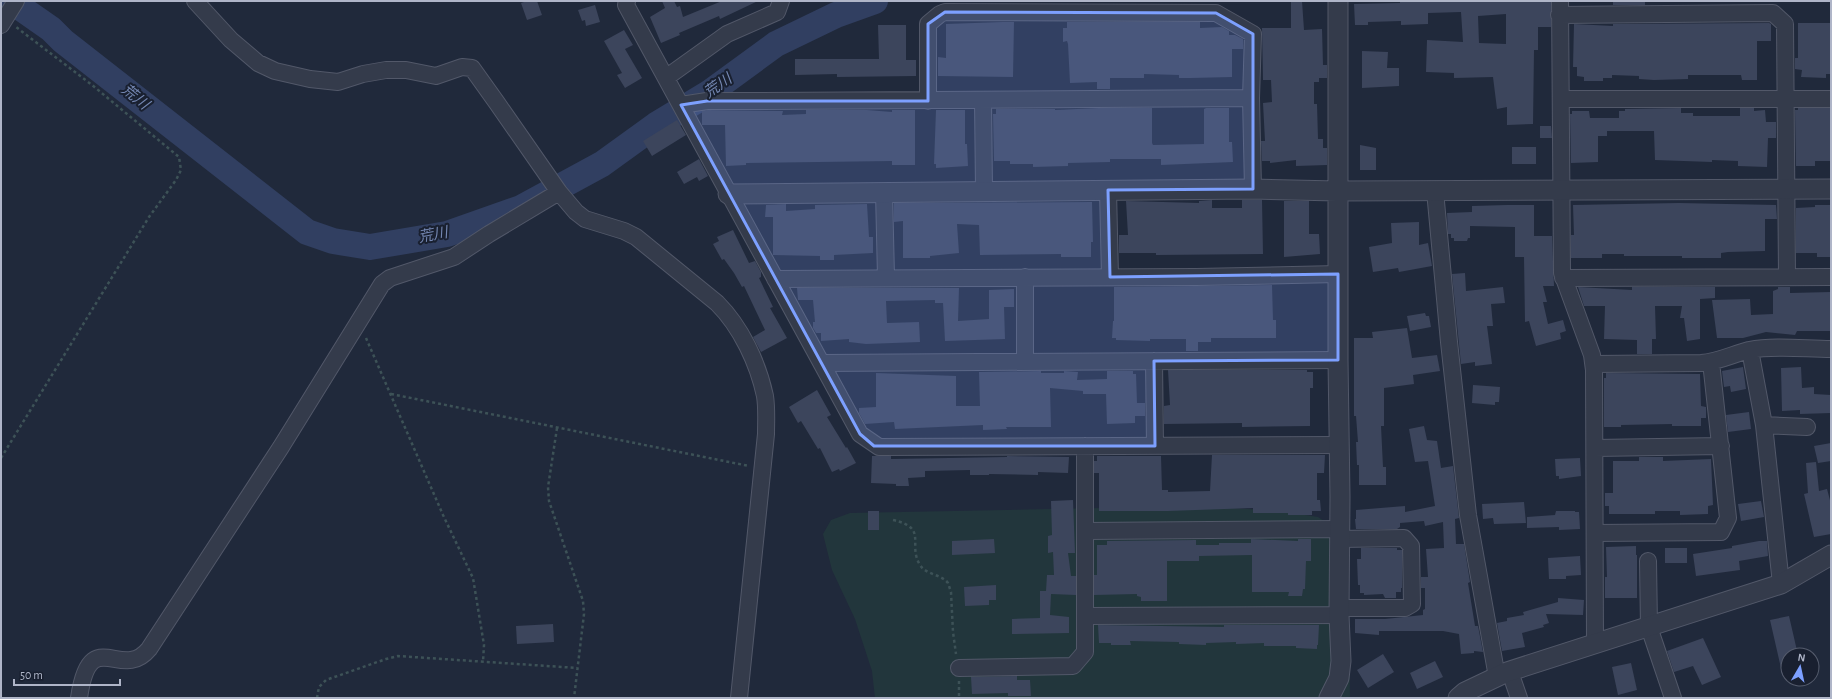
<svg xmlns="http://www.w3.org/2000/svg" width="1832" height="699" font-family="'Alegreya Sans','Noto Sans JP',sans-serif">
  <rect width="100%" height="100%" fill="#20293b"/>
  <path fill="#22363c" d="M1199 506 1280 511 1318 517 1339 531 1348 558 1350 698H875L872 671 855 619 832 570 823 534 831 520 850 513Z"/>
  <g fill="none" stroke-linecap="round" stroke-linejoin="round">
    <path stroke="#313f61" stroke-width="26" d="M11 1 51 29 63 41 307 232 333 241 370 247 447 234 521 208 602 164 656 125 709 93 776 44 836 15 875 1"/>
  </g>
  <path fill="#3c455c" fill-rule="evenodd" d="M527 1H537L542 15 527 20 521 3Z
    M662 1H674L677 7 680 6 683 17 722 1H758L720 19 719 16 679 33 680 35 661 43 650 17 665 8Z
    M1291 1H1302L1304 30 1322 29 1323 65H1327V78H1319V82H1314V104H1317L1318 139H1323V148H1327V165L1296 166V160L1270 163V161H1262L1261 141H1265L1263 103 1272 102 1271 80H1263L1262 28H1291Z
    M1400 1H1551V27H1538V50H1534L1533 124 1507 125V107L1497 109 1493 77 1454 78V73L1426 72 1427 40 1463 42 1461 12 1428 13V24L1401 25V21L1368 22V25H1355L1354 4 1400 3ZM1506 14V44L1479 43 1478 16Z
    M1613 1H1645V5H1613Z
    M595 5 600 22 586 26 585 20 582 21 578 10Z
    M1002 22H1014L1013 77 938 76V57L946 58V24Z
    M1067 22H1200V28L1222 27 1229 31V35H1235L1243 39V49H1232V77L1191 78H1179V75L1144 74V78H1110V89H1097V82L1070 83 1068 44 1067 41 1063 42V28H1067Z
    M1769 23 1771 24V41H1757V80H1742L1741 75H1688V79L1654 80 1639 79V76L1612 75V78H1603V81H1584V77L1577 76V67H1573L1574 24 1613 26V24Z
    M1798 23H1831V74H1826V78L1801 77 1802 70 1795 69V58H1798Z
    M878 25H906V60H916V76L837 77V74L795 75V59H879Z
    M624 30 633 45 625 49 642 78 625 88 617 75 622 73 604 41Z
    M1362 51 1388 52 1387 68H1399V86L1362 88Z
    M1098 108H1152V143L1153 145 1204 144V109L1206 108H1229V142H1232L1233 162 1161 165V159H1110V162L1068 163V166L1033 167V164H1010V161H994L993 114H996V109H1055V110Z
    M1681 108V113H1693V116H1740V108H1754V111L1765 110 1766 122H1776V138H1768L1767 167 1738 166V161L1712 160V162L1655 160 1654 131H1607V136H1598V162L1571 163 1570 114H1572V111H1589L1590 118H1619V111H1625V109Z
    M1798 108H1831V161H1815V166H1796L1795 110H1798Z
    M708 110 783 111 782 115 806 114V110H867L892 112V110H915V165H892V161L746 163V165L726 166 725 125H702V111Z
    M936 110H965V144H967L968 166 936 168V164H934Z
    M677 120 686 135 652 156 643 141Z
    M1540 126H1551L1552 138H1540Z
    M1360 145 1376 148V170H1360Z
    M1512 147H1536V164H1512Z
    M699 159 708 176 699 181 697 177 684 184 677 172Z
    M1212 200V208H1242V200H1262L1263 254 1156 255V253H1119V235H1128L1126 201 1199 203V201Z
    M1284 201H1309V234H1319L1320 254 1284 257Z
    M1092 202 1093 242H1091V257H1061V254L980 255 979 225 957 224 959 253 930 256V258H903V221L894 222V203Z
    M1679 203 1776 205 1777 219H1765V251L1728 252 1721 253V258H1682V256H1624V254H1602V258H1571V235H1574L1573 205Z
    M786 204V211L815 209V205L867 204 869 237H873V253L834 255V260H820V256L773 255V217H765L766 205Z
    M1507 205H1534V236H1552L1554 286H1543L1547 302H1543L1548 324 1563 320 1566 331 1560 333 1561 339 1536 346 1529 321 1525 322 1524 257H1515V227L1470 226V238H1468L1467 241H1454V238H1451V234H1448L1447 213 1472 212V206Z
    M1815 205H1831V257H1817V253H1796V208L1815 207Z
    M1419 222V245L1428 243 1432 266 1399 272 1398 268 1373 272 1369 247 1392 243 1391 223Z
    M733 230 749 263 755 261 761 272V277L759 278 773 307 770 308 787 338 761 352 753 337 765 330 744 286 742 287 734 273 724 259 722 260 713 244 719 241 717 237Z
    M1465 273 1466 291 1503 287 1505 303 1491 304 1493 326H1487L1492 364 1475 366V362L1461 364 1452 274Z
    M1272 285 1273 320H1276V338H1211V342H1198V351H1186V339H1150V341L1116 340V338H1112L1113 321H1114V287Z
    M1578 287 1632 290V287H1715V298L1700 299V339L1687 341 1684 318H1680L1682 306H1655L1656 339H1652V354H1637V340L1604 339 1605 306H1584Z
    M1778 287H1790V293L1831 292V331H1797L1795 335 1766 332 1743 338H1717L1712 300 1750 299 1751 315 1773 314V291L1778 289Z
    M797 288H959L958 321 989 319V290L1014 289V307H1004L1005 339 945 341 943 303H935V300L886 301 887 323 919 322 920 342 866 344 849 342V339L821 341V333H816L813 328V322H815L813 300H798Z
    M1425 313 1426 316H1429L1431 327 1410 331 1407 316Z
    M1407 328 1412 358 1437 355 1440 371 1413 375 1414 384 1384 388V426H1381L1383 467H1386V485H1359V465H1357L1356 442H1358L1356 416H1354V338H1373L1372 332Z
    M1743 367 1746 389 1731 392 1730 386 1724 387 1722 371Z
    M1801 367 1802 388 1814 387V394L1831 395V413L1800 414V410L1782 411 1781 368Z
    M1168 370H1307V372H1313V388H1310V426L1242 427V423L1164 424V406L1170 405Z
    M1041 371V373H1064V371L1078 372 1077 380 1107 379V371H1133V374H1136L1137 403H1145V416H1135V423L1107 424 1106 394H1083V391L1050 388 1051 427H1006L1007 429 983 430V425L895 429 894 422 865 424 859 413V408L876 407V373L956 376V406H980L979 372Z
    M1606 373 1700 374 1701 406 1706 407V418H1701V426H1672V424L1621 425V427H1604V378H1606Z
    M1473 385 1500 387 1499 402H1495V405L1472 403Z
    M817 390 831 415 827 417 846 448 847 447 856 463 840 471 839 469 832 472 820 448 818 449 801 421 798 423 789 407Z
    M1749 412 1751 429 1728 432 1726 415Z
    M1424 426 1427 440 1437 441 1441 468 1453 466 1459 518 1455 519 1456 544H1464L1470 582 1468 583 1475 626H1478L1483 652 1474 651V653L1461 654 1459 634 1443 631H1379V635L1355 633V619H1385L1423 615V610L1425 609V588H1421V577H1428L1426 549 1444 548 1443 522 1425 526 1424 521 1400 523V527L1397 529H1356L1355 519H1356V510L1405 506V512L1435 506 1428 461 1415 462 1409 429Z
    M1831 443V461L1818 463 1814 446Z
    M1212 455H1325L1324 473H1317V500H1320L1321 511H1312V515H1288V513H1253V508L1168 511H1099V473H1094V461H1097V456H1161L1162 490H1168V492L1210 491Z
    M872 456H891V459L1007 457V456L1069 457 1068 473 1038 472V475L989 474V475H970V470L925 471V477L908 478 909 486H896V484L871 483Z
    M1639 457H1663V461L1711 459 1713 505 1708 506V514L1680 515V511H1655V514H1609V506H1605V493H1613V461H1639Z
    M1580 458 1581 476 1559 479V476H1556L1555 459Z
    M1816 462 1819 491 1827 489 1831 504V534L1814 537 1804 494 1808 493 1806 463Z
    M1073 500 1075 553H1068L1071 576H1076V595L1051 594 1050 615 1069 617V633L1012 634V619L1040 618V591H1046L1047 575H1054L1053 552 1048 553V536L1052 535 1051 501Z
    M1761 501 1764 517 1741 521 1738 504Z
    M1524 502 1526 523 1494 524 1493 518 1483 519 1482 504Z
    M868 511H879V530H868Z
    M1556 511H1575V512H1579L1580 529 1559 530V527L1527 528V517L1555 515Z
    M994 539 995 553 952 555V541Z
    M1251 539 1298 541V539H1311V561H1306L1305 589H1303L1302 596H1288L1289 592H1252V555L1199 556V561H1167V601H1141V597L1137 596V594L1094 595V575H1097V545H1107V541L1196 540V545H1219V543H1251Z
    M1759 541H1767L1768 556 1739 561 1740 570 1696 576 1693 554 1732 548V546Z
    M1636 546V555H1637V598H1605V577H1607L1606 547Z
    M1361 548H1397V550H1402V588H1401V592H1396V598H1385L1383 594 1364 595V593H1360V585H1358L1357 559H1361Z
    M1665 548H1687V563H1665Z
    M1580 556 1581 575 1566 576V579H1549L1548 558Z
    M996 585V600H989V605L965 606 964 587Z
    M1558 598 1584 600 1583 615 1546 614 1549 623 1543 625 1544 627 1522 633 1525 647 1502 651 1497 623 1507 621V618L1524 615 1523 612 1558 602Z
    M1789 616 1798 655H1788V676L1783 677 1770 620Z
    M553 624 554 642 517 644 516 626Z
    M1098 625 1224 627V625H1319L1318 645H1317V649L1296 648V646H1264V643L1236 644V642L1206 643V645L1179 644V642L1130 641 1131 645H1111V643H1099Z
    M1703 638 1721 677 1702 685 1693 666 1674 672 1667 651Z
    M1383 654 1394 672 1368 688 1357 670Z
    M1435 661 1443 677 1417 689 1410 673Z
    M1631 663 1637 690 1618 695 1612 667Z
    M1017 676V680H1030L1031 696H1008V693L972 694 971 677Z"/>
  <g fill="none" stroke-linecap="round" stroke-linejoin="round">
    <g stroke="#525869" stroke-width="18">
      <path id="minor" d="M195 1 231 40 258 63 275 71 310 79 338 82 363 74 386 70H406L436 76 462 67 472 68 497 103 559 192 576 212 585 219 624 231 636 237 717 303C741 327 758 363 765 396 767 409 766 422 766 434L739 698
        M627 1 626 5 860 434 879 447 1339 445
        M1560 1 1562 273 1592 355 1594 370 1595 644
        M1559 15 1773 13 1785 24 1787 277
        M1 25 16 1
        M667 77 727 34 777 12 781 1
        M1561 99H1831
        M983 100 984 190
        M928 101V24L940 14 945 12 1216 13 1253 34 1251 98 1253 189
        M681 105 707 101H750L1251 98
        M1108 190 1110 277
        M1435 191 1449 342 1468 515 1497 677
        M884 192 886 277
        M1025 277V362
        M1563 278 1831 277
        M775 279 1196 277 1338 274
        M1750 350 1764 425 1781 584
        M1154 361 1155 446
        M823 363 1338 360
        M1594 364 1701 363C1718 362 1733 354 1749 350 1776 345 1805 349 1831 349
        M1764 425 1807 427
        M1595 448 1721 446
        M1085 531 1340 529
        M1595 533 1721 532 1728 518 1711 362
        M1648 561 1649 627 1673 698
        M1339 608H1405L1412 604 1411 546 1404 538 1340 539
        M1086 616 1339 615
        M959 668 1073 666 1085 652V446
        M1510 672 1519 698
        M79 698C90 622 121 683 149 649L281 447 382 284 390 278 454 257 489 234 559 192"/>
    </g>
    <g stroke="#525869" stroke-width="21">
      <path id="tertiary" d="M728 194 1253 189 1337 191 1831 189
        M1329 698 1339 678 1341 661 1339 615 1340 497 1338 360V1
        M1458 698 1465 692 1507 672 1781 584 1831 555"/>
    </g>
    <path stroke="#3d5257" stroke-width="2.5" stroke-dasharray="3 3" stroke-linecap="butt" d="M366 338 443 515 473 578 484 645 483 662
      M391 394 749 466
      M557 428 548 487 549 501 583 601 584 614 574 698
      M1 458 149 217 176 180 181 170 179 157 92 85 16 27
      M893 520C929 528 907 544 920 565 926 575 941 574 948 583L951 592 953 632 956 654
      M959 681V698
      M317 698 319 687 326 680 386 659 398 656 577 668"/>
    <use href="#minor" stroke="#343b4b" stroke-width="16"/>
    <use href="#tertiary" stroke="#343b4b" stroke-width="19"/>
  </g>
  <path fill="#7da0ff" fill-opacity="0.2" stroke="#7da0ff" stroke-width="3" stroke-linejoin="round" d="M945 12 1216 13 1253 34V189L1108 190 1110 277 1338 274V360L1154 361 1155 446H874L860 434 681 105 707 101H928V24Z"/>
  <g text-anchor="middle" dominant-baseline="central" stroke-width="4" stroke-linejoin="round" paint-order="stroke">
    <g font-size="15" font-style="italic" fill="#7487b2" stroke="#192030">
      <text transform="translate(718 86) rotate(-35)">荒川</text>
      <text transform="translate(135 97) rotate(39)">荒川</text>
      <text transform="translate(433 235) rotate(-11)">荒川</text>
    </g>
  </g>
  <rect width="1832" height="699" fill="none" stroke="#afb5c8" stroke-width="4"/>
  <g transform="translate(1800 667) rotate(9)"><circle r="19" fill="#192030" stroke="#555c6d"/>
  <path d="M0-3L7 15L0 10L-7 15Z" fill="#7da0ff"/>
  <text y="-6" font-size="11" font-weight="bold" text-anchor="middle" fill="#afb5c8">N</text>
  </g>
  <path d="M14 679v6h106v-6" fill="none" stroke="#afb5c8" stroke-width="2"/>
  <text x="20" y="679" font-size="12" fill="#afb5c8" stroke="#192030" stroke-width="3" paint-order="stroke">50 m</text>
</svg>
